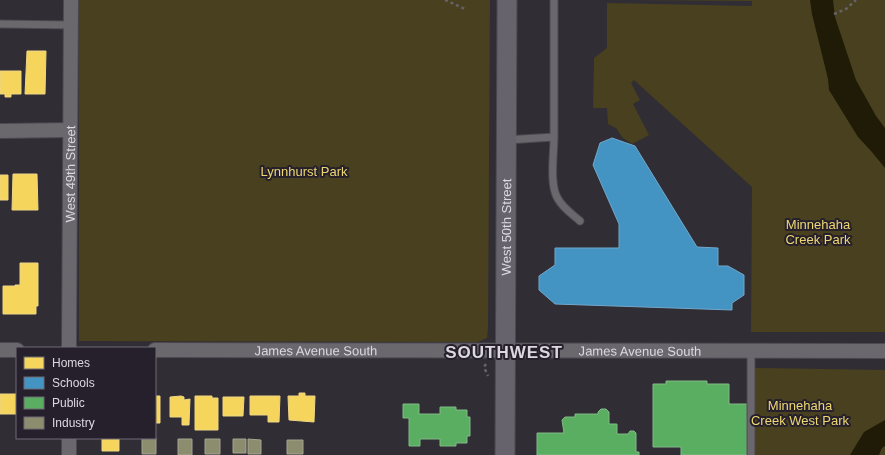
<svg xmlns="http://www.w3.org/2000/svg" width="885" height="455" font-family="Helvetica,sans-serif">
  <rect width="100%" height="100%" fill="#302d34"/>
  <path fill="#48401e" d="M79 0H490L488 328 487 338 478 342 79 341Z
    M629 0H885V332H751L752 187 634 80 631 83 640 100 633 104 649 135 632 144 623 138 616 128 608 124 607 108H593L594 58 607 48V3L752 6V1Z
    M755 368 885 370V455H755Z"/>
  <path fill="#201b07" d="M810 0H833L835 17 856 80 876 116 885 128V168L871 151 858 137 829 90 828 79 812 14Z
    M885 420V446L882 448 879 455H850L864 432Z"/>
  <path fill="#f6d55c" stroke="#eed684" d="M27 51H46L45 94H25Z
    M0 71H21V94H11V97H5V94H0Z
    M13 174H37L38 210H12Z
    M0 175H8V200H0Z
    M20 263H38V306H36V314H3V286H15V285H20Z
    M299 393H305V396H315L314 422 289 420 288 396H299Z
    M0 394H17V414H0Z
    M155 396H160V423H155Z
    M181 396 184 397V400L190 399 189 425H182V417H170V397Z
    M195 396H212V398H218V430H195Z
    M250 396H280L279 422H268V415H250Z
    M223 397H244L243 416H223Z
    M102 438H119V451H102Z"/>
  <path fill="#4393c3" stroke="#71a8cc" d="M612 138 635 146 697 247 718 248V266H728L744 275V295L732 303V310L555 304 539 290V276L555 265V248H619V224L593 165 600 143Z"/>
  <path fill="#5aae61" stroke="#81bb87" d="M666 381H707V384H729V404H747V455H681V447H653V384H666Z
    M403 404H419V414H440V407H456V410H467V417H470V436H467V443H456V446H440V439H420V446H409V418H403Z
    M601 409H606L609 412V424H617V434H628L630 431H634L636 433V452H639V455H537V433H564L562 420 565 417H575V414H598V412Z"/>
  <path fill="#8c8c6e" stroke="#a4a390" d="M142 438H156V454H142Z
    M178 439H192V455H178Z
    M205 439H220V454H205Z
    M233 439H246V453H233Z
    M248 439 261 440V454H248Z
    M287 440H303V454H287Z"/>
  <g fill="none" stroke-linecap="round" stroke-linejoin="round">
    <g stroke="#4c484f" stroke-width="9">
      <path id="service" d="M0 24 71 25
        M554 137C554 154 549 185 558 199 563 208 572 214 580 221
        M506 140 554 137V0
        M751 350V455"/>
    </g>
    <g stroke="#4c484f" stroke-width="16">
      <g id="minor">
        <path d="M0 131 70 130"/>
        <path id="s1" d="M69 348 71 0"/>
        <path d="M0 350H17"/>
        <path id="s2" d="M155 350 885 351"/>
        <path d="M69 455V438"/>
      </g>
    </g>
    <g stroke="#4c484f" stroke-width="21">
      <g id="secondary">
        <path id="s3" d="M505 455 507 0"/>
      </g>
    </g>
    <path stroke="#666368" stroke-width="2.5" stroke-dasharray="3 3" stroke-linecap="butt" d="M445 0 465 9
      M834 14 846 9 856 0
      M486 364 484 367 488 376"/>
    <use href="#service" stroke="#6a676d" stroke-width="7"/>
    <use href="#minor" stroke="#6a676d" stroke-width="14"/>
    <use href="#secondary" stroke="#67636c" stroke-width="19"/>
  </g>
  <g text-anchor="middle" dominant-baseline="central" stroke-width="4" stroke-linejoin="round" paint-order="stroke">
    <g font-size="13" fill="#edd76f" stroke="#26202d">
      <text x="304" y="171">Lynnhurst Park</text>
      <text x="818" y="224">Minnehaha<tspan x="818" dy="15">Creek Park</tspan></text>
      <text x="800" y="405">Minnehaha<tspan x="800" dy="15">Creek West Park</tspan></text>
    </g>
    <g font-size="13" fill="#dcd8e1" stroke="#26202d">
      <text stroke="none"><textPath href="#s1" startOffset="174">West 49th Street</textPath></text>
      <text stroke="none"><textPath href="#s3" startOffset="228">West 50th Street</textPath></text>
      <text stroke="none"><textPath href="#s2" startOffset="161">James Avenue South</textPath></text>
      <text stroke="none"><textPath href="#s2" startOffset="485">James Avenue South</textPath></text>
    </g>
    <g font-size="17" font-weight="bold" letter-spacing="1" fill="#dcd8e1" stroke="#26202d">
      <text x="504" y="352">SOUTHWEST</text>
    </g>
  </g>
  <rect x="16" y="347" width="140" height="92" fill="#26202d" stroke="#6f6a75"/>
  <rect x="24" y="357" width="20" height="12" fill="#f6d55c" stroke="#6f6a75"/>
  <text x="52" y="367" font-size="12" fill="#dcd8e1">Homes</text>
  <rect x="24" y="377" width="20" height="12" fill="#4393c3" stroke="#6f6a75"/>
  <text x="52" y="387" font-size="12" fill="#dcd8e1">Schools</text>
  <rect x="24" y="397" width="20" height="12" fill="#5aae61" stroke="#6f6a75"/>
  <text x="52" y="407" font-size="12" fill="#dcd8e1">Public</text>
  <rect x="24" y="417" width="20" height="12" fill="#8c8c6e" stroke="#6f6a75"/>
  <text x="52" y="427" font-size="12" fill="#dcd8e1">Industry</text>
</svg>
